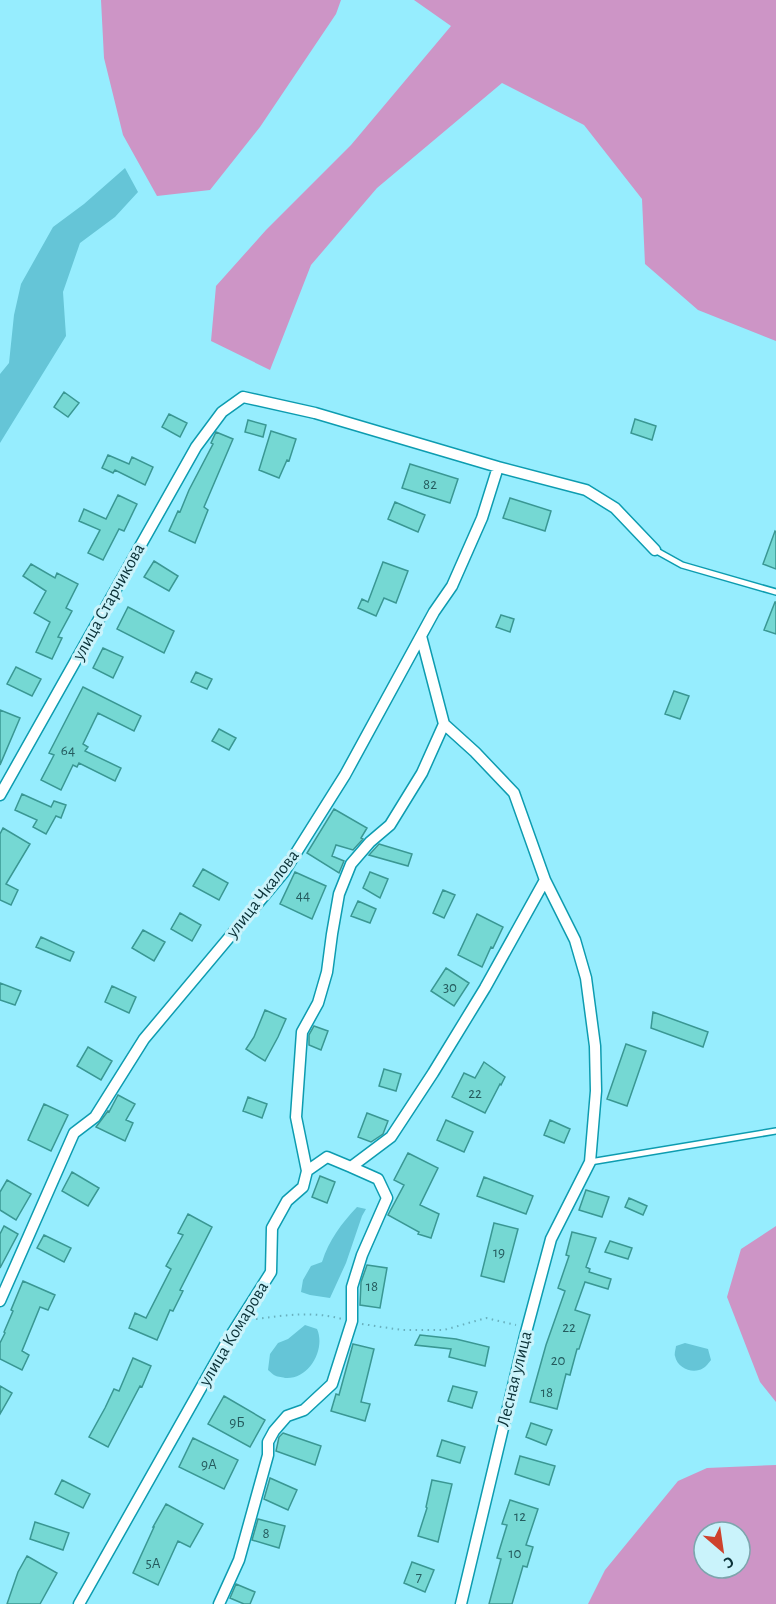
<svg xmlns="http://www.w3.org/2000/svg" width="776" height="1604" font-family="'Alegreya Sans',sans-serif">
  <rect width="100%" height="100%" fill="#96edfe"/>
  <path fill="#cd95c6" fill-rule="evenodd" d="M101 0H341L336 14 260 127 210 190 157 196 123 135 104 58Z
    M414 0H776V341L698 310 645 264 642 199 584 125 502 83 377 188 311 265 270 370 211 341 216 286 266 230 351 145 451 26Z
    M776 1226V1402L760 1382 727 1297 741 1249Z
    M776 1465V1604H588L605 1570 678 1481 707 1468ZM704 1532H740V1568H704Z"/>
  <path fill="#65c5d7" d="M125 168 138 192 115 217 80 243 63 292 66 336 0 443V374L9 363 14 315 21 284 53 227 84 204Z
    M357 1207 366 1209 362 1216 346 1263 330 1298 310 1295 301 1292 303 1280 311 1266 322 1262C329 1240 341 1224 357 1207Z
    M305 1325 317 1329C326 1349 309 1380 285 1378 284 1377 277 1377 276 1376 273 1375 271 1372 268 1370L270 1354 278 1343 288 1339Z
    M685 1343 708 1349 711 1360C708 1364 704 1369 699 1370 690 1373 677 1367 675 1356 674 1354 676 1348 676 1346Z"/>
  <path fill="#75d8d3" stroke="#3a9793" stroke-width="1.5" d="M64 392 79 403 68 417 54 407Z
    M169 414 187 423 180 437 162 427Z
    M635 419 656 426 652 440 631 433Z
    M248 420 266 425 263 437 245 432Z
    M271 431 296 439 289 461 287 460 279 478 259 470Z
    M216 432 233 439 204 507 208 510 195 543 169 531 178 511 180 512 189 490 213 444 211 443Z
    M108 455 129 464 132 457 153 467 145 485 115 470 113 473 102 468Z
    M410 464 458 479 450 503 402 488Z
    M118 495 137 504 124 531 119 529 103 560 88 553 100 530 79 521 84 509 106 519Z
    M510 498 551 511 545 531 503 518Z
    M395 502 425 515 418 532 388 519Z
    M775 531 776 532V569L763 564Z
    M154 561 178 576 169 591 144 577Z
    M383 562 408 571 396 603 384 598 376 616 358 608 362 599 368 602Z
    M31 564 55 578 57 573 78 584 66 608 72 611 58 637 62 638 52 659 36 652 50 622 34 613 46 591 23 576Z
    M775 602H776V634L764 630Z
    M128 607 174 631 164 653 117 629Z
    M501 615 514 619 510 632 496 627Z
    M103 648 123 657 113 678 93 668Z
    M16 667 41 679 32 696 7 684Z
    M196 672 212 679 207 689 191 682Z
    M83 687 141 716 134 731 98 713 83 744 88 747 85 751 121 768 115 781 79 763 77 767 73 765 61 790 41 780 54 755 49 753Z
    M674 691 689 696 680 719 665 714Z
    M0 710 20 718 0 765Z
    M219 729 236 738 229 750 212 741Z
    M22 794 51 807 54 801 66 805 61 818 56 816 46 834 33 827 37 820 15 810Z
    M334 809 367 828 361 838 363 839 353 850 336 845 332 856 344 861 339 873 307 853Z
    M3 828 30 844 6 884 18 890 11 905 0 900V834Z
    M379 844 412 854 408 866 369 855Z
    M203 869 228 883 219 900 193 886Z
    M295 872 326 886 312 919 280 904Z
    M370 872 388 879 380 898 363 888Z
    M443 890 455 895 444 918 433 913Z
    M358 901 376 909 370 923 351 916Z
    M180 913 201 925 192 941 171 929Z
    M477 914 503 927 493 948 491 947 482 967 458 955Z
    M143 930 165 942 154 961 132 948Z
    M41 937 74 952 70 961 36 947Z
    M446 968 469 983 454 1006 431 991Z
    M0 983 21 991 15 1005 0 1000Z
    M112 986 136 997 129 1013 105 1002Z
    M265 1010 286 1019 278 1037 265 1061 246 1049 254 1037Z
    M653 1012 708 1032 703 1047 651 1028Z
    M314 1026 328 1031 321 1050 309 1045V1035Z
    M626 1044 646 1051 627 1106 607 1099Z
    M88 1047 112 1061 101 1080 77 1066Z
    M484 1062 505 1077 501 1085 500 1084 485 1113 452 1097 464 1073 475 1078Z
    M384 1069 401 1074 396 1091 379 1086Z
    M118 1095 135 1104 126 1120 133 1123 125 1141 96 1127 108 1111 109 1112Z
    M248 1097 267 1104 262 1118 243 1111Z
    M44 1104 68 1115 51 1151 28 1140Z
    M367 1113 388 1121 383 1134 371 1142 358 1137Z
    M446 1120 473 1132 464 1152 437 1140Z
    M550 1120 570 1129 564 1143 544 1135Z
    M408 1153 438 1168 420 1205 439 1214 431 1238 418 1234 419 1232 388 1215 404 1185 394 1180Z
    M72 1172 99 1188 88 1206 62 1191Z
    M320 1176 335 1182 327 1203 312 1197Z
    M484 1177 533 1196 526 1214 477 1196Z
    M7 1180 31 1194 16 1220 0 1210V1192Z
    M586 1190 609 1197 602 1217 579 1210Z
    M629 1198 647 1206 643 1215 625 1207Z
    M188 1214 212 1227 180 1290 183 1291 173 1311 170 1310 157 1340 129 1328 135 1313 146 1318 171 1269 166 1266 183 1235 178 1233Z
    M494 1223 518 1229 504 1282 481 1276Z
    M4 1226 18 1234 0 1268V1234Z
    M572 1232 596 1238 586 1267 590 1269 589 1272 611 1279 608 1289 585 1282 575 1310 590 1315 579 1349H577L570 1375 566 1374 557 1409 530 1402 546 1345 565 1291 558 1288 569 1256 566 1255Z
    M44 1235 71 1248 64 1262 37 1248Z
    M610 1241 632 1248 628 1259 605 1252Z
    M367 1265 387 1268 380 1308 360 1305 361 1282Z
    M23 1281 55 1295 48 1310 40 1307 22 1351 29 1355 22 1370 0 1359V1343L5 1333 4 1332 13 1311 11 1310Z
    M420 1335 456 1339 489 1347 485 1366 449 1357 451 1349 415 1345Z
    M353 1344 374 1349 361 1402 370 1404 365 1421 331 1411 336 1394 339 1395Z
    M133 1358 151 1366 142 1387 140 1386 108 1447 89 1437 105 1408 114 1389 119 1391Z
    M0 1386 12 1393 0 1414Z
    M453 1386 477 1392 472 1408 448 1401Z
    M224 1396 265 1420 250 1447 208 1424Z
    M531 1423 552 1430 546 1445 526 1437Z
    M283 1433 321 1446 315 1465 276 1451 279 1437Z
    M193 1438 238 1460 224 1489 179 1467Z
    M442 1440 465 1447 460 1463 437 1456Z
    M520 1456 555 1466 549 1485 515 1474Z
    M270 1478 297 1490 288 1510 264 1499Z
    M62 1480 90 1494 83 1508 55 1494Z
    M432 1480 452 1484 438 1542 418 1536 427 1508 426 1507Z
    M510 1500 538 1509 526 1545 533 1547 527 1567 523 1566 512 1604H489L501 1559 497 1558 507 1525 502 1524Z
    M166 1504 203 1524 190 1547 178 1541 158 1585 133 1573 154 1527H153Z
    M258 1519 285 1526 279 1548 252 1540Z
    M35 1522 69 1533 63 1550 30 1539Z
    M27 1556 57 1573 40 1604H7L18 1572Z
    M412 1562 434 1570 425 1592 404 1583Z
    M236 1584 255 1592 250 1604H244L230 1598Z"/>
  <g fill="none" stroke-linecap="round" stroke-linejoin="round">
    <g stroke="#0d9cb0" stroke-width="8">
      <path id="service" d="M655 550 682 565 776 592
        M590 1162 776 1131"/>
    </g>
    <g stroke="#0d9cb0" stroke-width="13">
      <path id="minor" d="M421 636 444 724 475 752 514 793 545 880 575 940 586 978 595 1046 596 1091 590 1162 551 1239 525 1336 461 1604
        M0 795 196 447 222 412 243 397 315 413 498 467 586 490 615 508 655 550
        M307 1171 327 1157 351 1167
        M0 1301 74 1133 95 1117 144 1039 284 872 345 775 434 612 452 586 482 518 498 467
        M79 1604 228 1340 271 1272 272 1228 287 1201 303 1187 307 1171 296 1117 302 1032 318 1003 327 972 332 934 339 894 351 864 370 842 390 825 422 773 444 724
        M219 1604 239 1560 268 1455V1442L274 1431 287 1416 304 1410 332 1384 352 1321V1287L362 1255 387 1198 378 1179 351 1167 391 1137 433 1073 485 988 545 880"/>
    </g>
    <path stroke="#69b0be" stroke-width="2" stroke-dasharray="1.5 4.5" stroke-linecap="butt" d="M256 1319C286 1315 313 1311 342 1319
      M362 1324 402 1330H444L486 1318 516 1325"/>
    <use href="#service" stroke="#fff" stroke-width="5"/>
    <use href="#minor" stroke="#fff" stroke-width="10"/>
  </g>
  <g text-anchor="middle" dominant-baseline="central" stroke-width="6" stroke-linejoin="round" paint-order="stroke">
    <g font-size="15" fill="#255b5e">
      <text x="430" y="484">82</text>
      <text x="68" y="750">64</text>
      <text x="303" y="895">44</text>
      <text x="450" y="987">30</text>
      <text x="475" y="1093">22</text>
      <text x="499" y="1252">19</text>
      <text x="372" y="1286">18</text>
      <text x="569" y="1327">22</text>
      <text x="558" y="1360">20</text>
      <text x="547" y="1392">18</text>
      <text x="237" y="1422">9Б</text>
      <text x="209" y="1464">9А</text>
      <text x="520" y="1516">12</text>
      <text x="266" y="1533">8</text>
      <text x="515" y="1553">10</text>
      <text x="153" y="1563">5А</text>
      <text x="419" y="1577">7</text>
    </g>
    <g font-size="18" fill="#0a3137" stroke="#caf3fb">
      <text transform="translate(109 602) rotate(-61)">улица Старчикова</text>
      <text transform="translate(263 894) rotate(-52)">улица Чкалова</text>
      <text transform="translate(234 1334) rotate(-59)">улица Комарова</text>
      <text transform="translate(515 1379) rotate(-76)">Лесная улица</text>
    </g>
  </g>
  <g transform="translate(722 1550) rotate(151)"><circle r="28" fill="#caf3fb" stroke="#7da5ad" stroke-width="1.5"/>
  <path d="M0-4.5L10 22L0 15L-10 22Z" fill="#ce422d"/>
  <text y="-9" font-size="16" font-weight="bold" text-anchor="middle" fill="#0a3137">С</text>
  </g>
</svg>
